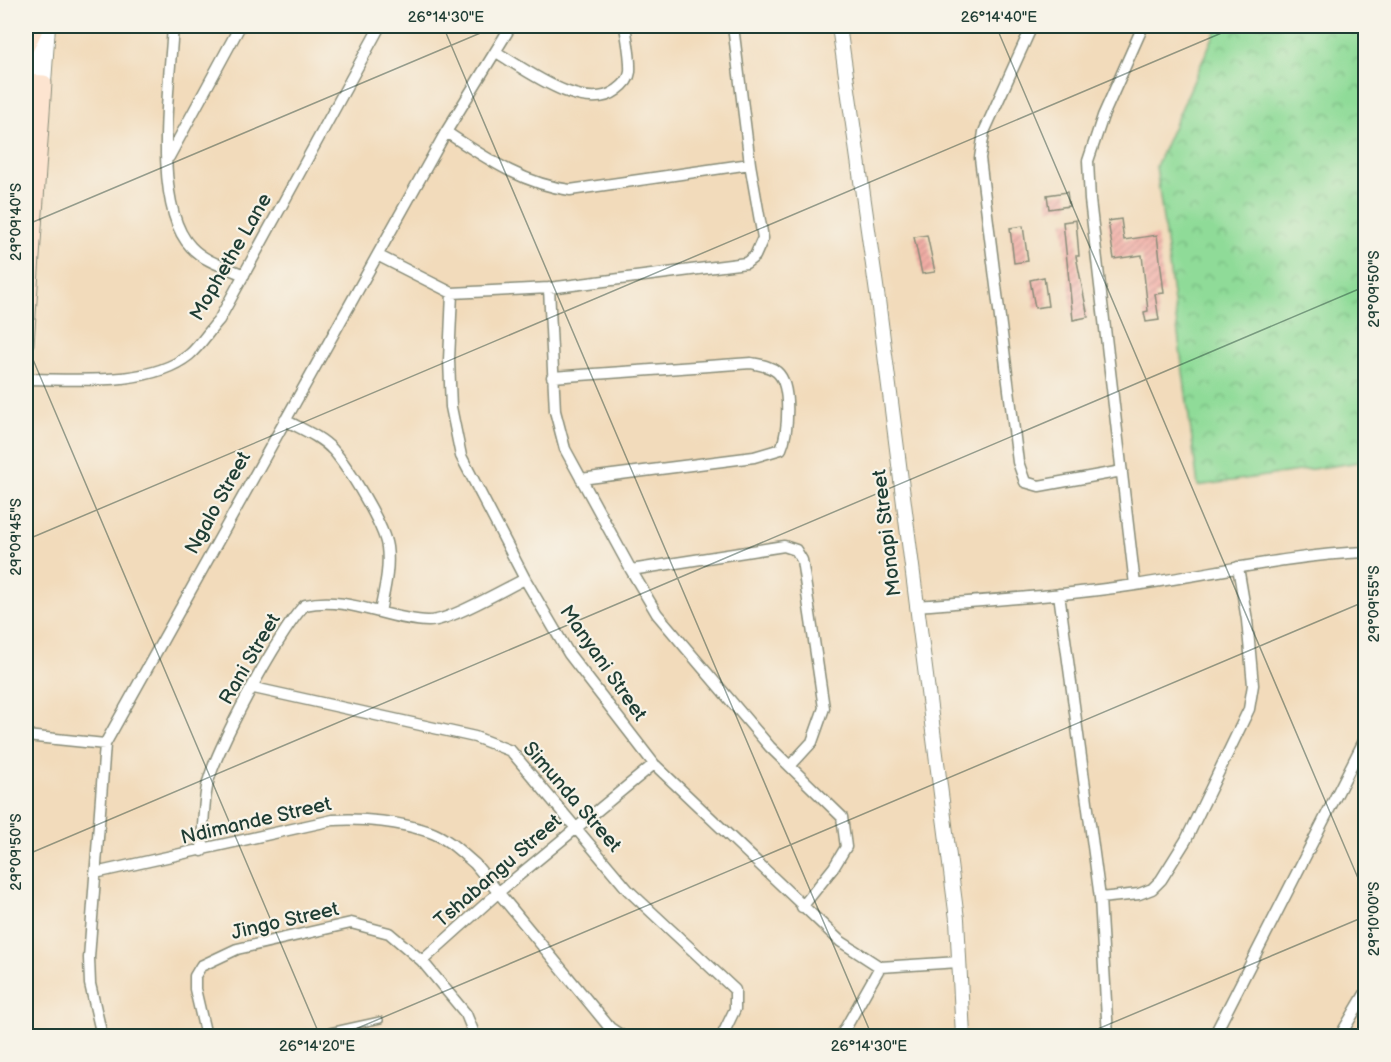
<svg xmlns="http://www.w3.org/2000/svg" width="1391" height="1062" font-family="'Balsamiq Sans',sans-serif">
  <defs>
    <pattern id="park-crowns" width="20" height="18" patternUnits="userSpaceOnUse" patternTransform="scale(1.5)"><rect width="20" height="18" fill="#8fdb98"/><path d="M2 6a3 3 0 1 1 6 0M12 15a3 3 0 1 1 6 0" fill="none" stroke="#74b37d"/></pattern>
    <pattern id="building-hatch" width="6" height="6" patternUnits="userSpaceOnUse" patternTransform="scale(1.5)"><rect width="6" height="6" fill="#f2ada5"/><path d="M-1 1l2-2M0 6l6-6M5 7l2-2" fill="none" stroke="#c38e87"/></pattern>
  </defs>
  <rect width="100%" height="100%" fill="#f7f3e8"/>
  <filter id="ink" filterUnits="userSpaceOnUse"><feTurbulence type="fractalNoise" baseFrequency=".0167" numOctaves="2"/><feDisplacementMap in="SourceGraphic" scale="12" xChannelSelector="R" yChannelSelector="G"/><feConvolveMatrix kernelMatrix="1 2 1 2 8 2 1 2 1" color-interpolation-filters="sRGB"/></filter>
  <filter id="wash" filterUnits="userSpaceOnUse"><feTurbulence type="fractalNoise" baseFrequency=".008" numOctaves="4" result="noise"/><feDisplacementMap in="SourceGraphic" scale="24" xChannelSelector="R" yChannelSelector="G"/><feGaussianBlur stdDeviation="1.35" result="paint"/><feColorMatrix in="noise" values="0 0 0 0 0 0 0 0 0 0 0 0 0 0 0 0 0 1.4 0 .05"/><feComposite in="paint" operator="in"/></filter>
  <g filter="url(#wash)">
    <rect width="100%" height="100%" fill="#f2dbbb"/>
    <path fill="url(#park-crowns)" stroke="#578c66" stroke-width="1.5" d="M1218 26H1365L1366 461 1198 486 1156 166Z"/>
    <g id="blocks">
      <path fill="url(#building-hatch)" d="M1067 192 1069 206 1049 209 1047 195Z
        M1121 219 1124 240 1157 235 1164 293 1155 294 1159 320 1146 322 1144 312 1148 311 1142 255 1114 259 1108 221Z
        M1076 220 1079 256H1076L1088 317 1073 320 1063 222Z
        M1023 226 1028 261 1014 263 1010 228Z
        M927 235 935 272 922 274 914 237Z
        M1044 277 1048 306 1035 308 1030 280Z"/>
    </g>
  </g>
  <g filter="url(#ink)">
    <use href="#blocks" fill-opacity="0" stroke="#888c78" stroke-width="1.5"/>
    <g fill="none" stroke-linecap="round" stroke-linejoin="round">
      <g stroke="#888c78" stroke-width="8">
        <path id="service" d="M307 1036 380 1020"/>
      </g>
      <g stroke="#888c78" stroke-width="13">
        <path id="minor" d="M173 26C170 81 151 205 191 247 205 262 226 267 244 275
          M1032 26 984 132 980 158 1018 462 1025 482 1039 486 1122 471
          M496 52C525 69 584 115 617 90 624 85 629 80 630 72 631 57 627 40 625 26
          M446 132C486 158 523 184 570 190L750 164
          M169 157 240 26
          M379 256 452 293 549 288 746 263 755 256 763 238 750 164 733 26
          M549 288 555 411 565 449 631 570 657 614 770 747 842 817 846 847 834 867 802 907
          M452 293 449 360 451 407 461 456 525 579 569 654 654 764 840 941 880 967 959 962
          M552 377 751 363C761 365 770 366 777 372 792 385 788 433 781 449L754 457 581 479
          M26 379C73 379 149 387 189 355 200 346 209 331 219 320L380 26
          M285 420C301 429 320 436 333 450 348 467 384 525 387 547 390 569 384 591 380 612
          M631 570 784 546 796 550 802 560 824 708 812 742 790 766
          M1135 585 1090 200 1088 161 1103 116 1143 26
          M1059 594 1100 898 1108 1036
          M916 606C989 600 1062 596 1135 585 1211 574 1288 555 1366 552
          M254 688 475 737 511 751 628 890 735 990V1009L722 1036
          M26 736 105 744
          M202 851C203 830 203 808 207 787 212 755 282 626 305 605 348 595 386 620 428 621 448 622 504 589 525 579
          M95 873 333 820C364 818 400 822 430 832 447 838 461 852 475 864L610 1028 622 1036
          M1100 898 1139 894 1152 889 1161 880 1186 840 1249 709 1253 685 1247 620 1238 567
          M422 961 500 891 654 764
          M102 1036 90 984 89 958 105 744 446 132 511 26
          M206 1036 195 989V976L201 966 237 949 351 923 389 933 422 961 466 1014 475 1036
          M841 1036 880 967
          M1214 1036 1366 737
          M1340 1036 1366 992"/>
      </g>
      <g stroke="#888c78" stroke-width="16">
        <path id="tertiary" d="M839 26 878 300 957 919 963 1036
          M31 82 35 34
          M44 83 48 26"/>
      </g>
      <g stroke="#888c78" stroke-width="17">
        <path id="secondary" d="M26 48 36 27
          M26 82 44 83 26 344
          M26 176 31 82"/>
      </g>
      <use href="#service" stroke="#fff" stroke-width="5"/>
      <use href="#minor" stroke="#fff" stroke-width="10"/>
      <use href="#tertiary" stroke="#fff" stroke-width="14"/>
      <use href="#secondary" stroke="#fde4d0" stroke-width="15"/>
    </g>
  </g>
  <path fill="none" stroke="#1f3d34" stroke-width="1.5" stroke-opacity="0.45" d="M443 26 872 1036M996 26 1366 897M26 225 497 26M26 343 320 1036M26 540 1238 26M26 855 1366 286M339 1036 1366 601M1081 1036 1366 916"/>
  <g text-anchor="middle" dominant-baseline="central" stroke-width="4.5" stroke-linejoin="round" paint-order="stroke">
    <g font-size="20" fill="#1f3d34" stroke="#f7f3e8">
      <text transform="translate(231 257) rotate(-60)">Mophethe Lane</text>
      <text transform="translate(218 503) rotate(-61)">Ngalo Street</text>
      <text transform="translate(887 533) rotate(-97)">Monapi Street</text>
      <text transform="translate(250 659) rotate(-60)">Rani Street</text>
      <text transform="translate(603 663) rotate(55)">Manyani Street</text>
      <text transform="translate(572 797) rotate(49)">Simunda Street</text>
      <text transform="translate(256 821) rotate(-13)">Ndimande Street</text>
      <text transform="translate(498 871) rotate(-41)">Tshabangu Street</text>
      <text transform="translate(285 921) rotate(-13)">Jingo Street</text>
    </g>
  </g>
  <rect width="1391" height="1062" fill="none" stroke="#f7f3e8" stroke-width="66"/>
  <rect x="33" y="33" width="1325" height="996" fill="none" stroke="#1f3d34" stroke-width="2"/>
  <g font-size="15" text-anchor="middle" fill="#1f3d34">
    <text x="446" y="22">26°14'30"E</text>
    <text x="999" y="22">26°14'40"E</text>
    <text transform="translate(16 222) rotate(-90)" y="5">29°09'40"S</text>
    <text transform="translate(1374 289) rotate(-90)" y="5">29°09'50"S</text>
    <text transform="translate(16 537) rotate(-90)" y="5">29°09'45"S</text>
    <text transform="translate(1374 604) rotate(-90)" y="5">29°09'55"S</text>
    <text transform="translate(16 852) rotate(-90)" y="5">29°09'50"S</text>
    <text transform="translate(1374 919) rotate(-90)" y="5">29°10'00"S</text>
    <text x="317" y="1051">26°14'20"E</text>
    <text x="869" y="1051">26°14'30"E</text>
  </g>
</svg>
